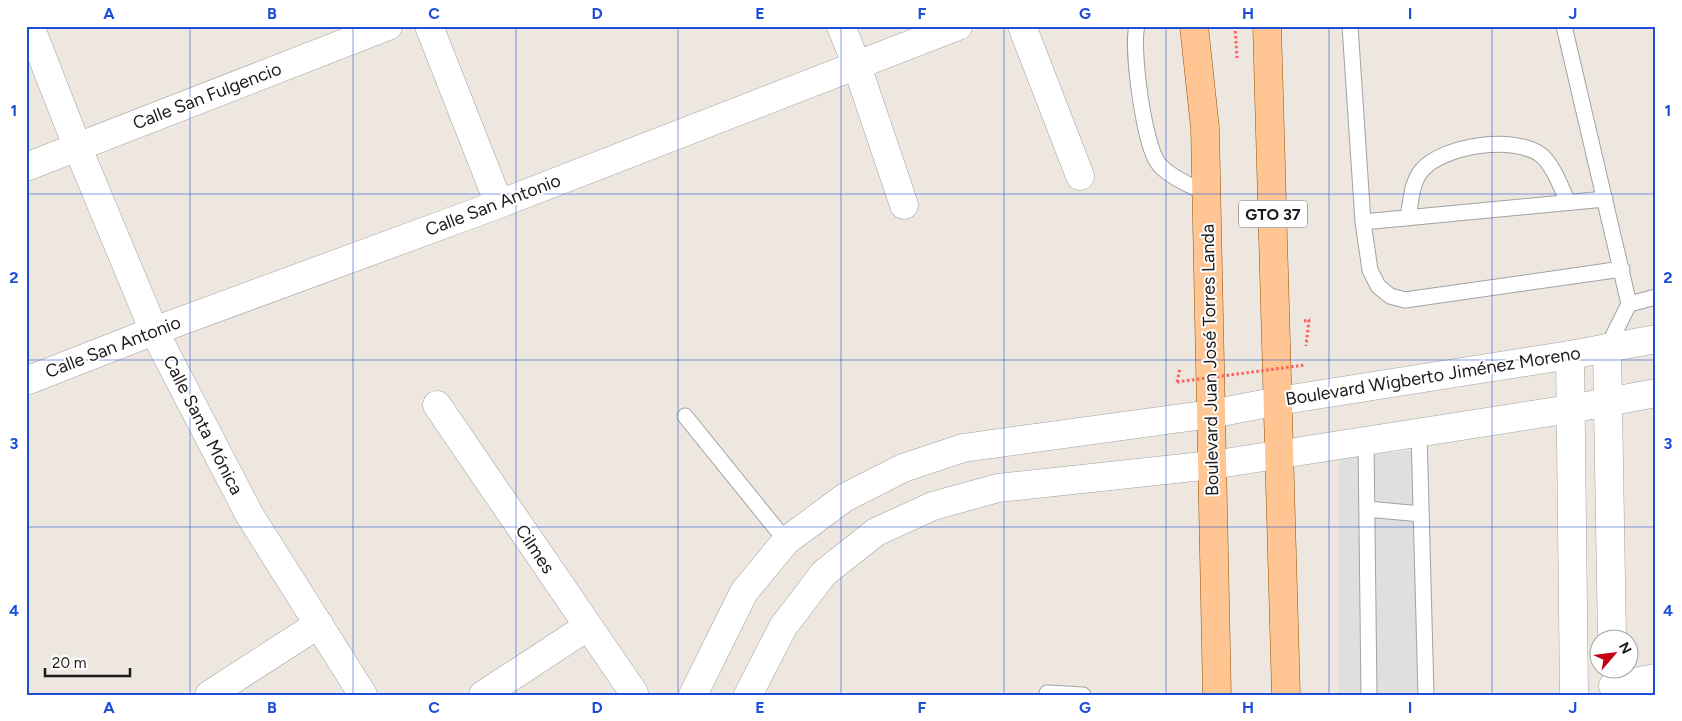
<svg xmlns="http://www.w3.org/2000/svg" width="1682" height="721" font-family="Figtree,sans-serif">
  <rect width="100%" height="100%" fill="#ede7df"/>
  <path fill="#dfdfdf" d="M1420 450 1421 695H1339V457Z"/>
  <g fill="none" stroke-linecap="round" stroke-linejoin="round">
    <g stroke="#a2a2a2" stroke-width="17">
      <path id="service" d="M1137 26C1131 48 1144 144 1158 163 1169 177 1191 185 1206 194
        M1350 26 1363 222 1370 270 1378 286 1390 296 1405 300 1622 269
        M1564 26 1629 304 1656 297
        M1408 218C1411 202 1411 183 1422 170 1444 145 1514 135 1541 155 1554 166 1561 188 1568 202
        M1363 222 1605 199
        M1607 348 1629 304
        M685 416 786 541
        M1419 432 1426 695
        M1366 441 1369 695
        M1367 509 1421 514
        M1047 693 1083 695"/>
    </g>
    <g stroke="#a2a2a2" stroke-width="29">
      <path id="minor" d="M30 26 77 146 154 331 249 514 363 695
        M429 26 499 204
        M841 26 857 66 904 205
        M1022 26 1080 176
        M26 167 388 26
        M1607 348 1612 638
        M1570 355 1574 695
        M26 381 154 331 499 204 958 26
        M437 405 634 693
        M1613 686 1656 678
        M209 695 319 624
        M483 695 587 627"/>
    </g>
    <g stroke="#a2a2a2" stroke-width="29">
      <path id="tertiary" d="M693 695 744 592 786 541 844 498 903 468 963 448 1211 414 1278 401 1570 355 1656 339
        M748 695 783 627 824 573 876 532 933 506 998 488 1212 465 1570 409 1656 393"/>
    </g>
    <g stroke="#925200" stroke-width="29">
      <path id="primary" d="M1194 26 1205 128 1217 695
        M1267 26 1286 695"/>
    </g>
    <path stroke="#ff5f5f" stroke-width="3" stroke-dasharray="2.5 2.5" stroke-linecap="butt" d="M1235 26 1237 58
      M1304 321 1309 320 1306 346
      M1177 382 1180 368"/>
    <use href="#service" stroke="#fff" stroke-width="15"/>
    <use href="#minor" stroke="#fff" stroke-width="28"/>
    <use href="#tertiary" stroke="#fff" stroke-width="28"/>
    <use href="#primary" stroke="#ffc593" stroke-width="28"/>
    <path stroke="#ff5f5f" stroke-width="3" stroke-dasharray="2.5 2.5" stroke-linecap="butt" d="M1177 382 1305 365"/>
  </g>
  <path fill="none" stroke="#1d4ed8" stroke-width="1" stroke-opacity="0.55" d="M190 26V695M353 26V695M516 26V695M678 26V695M841 26V695M1004 26V695M1166 26V695M1329 26V695M1492 26V695M26 194H1656M26 360H1656M26 527H1656"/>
  <g text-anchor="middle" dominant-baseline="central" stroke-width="4" stroke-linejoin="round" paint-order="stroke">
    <rect fill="#fff" stroke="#5f5f5f" stroke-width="1" x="1239" y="200.5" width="68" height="27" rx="4"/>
    <g font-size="16" font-weight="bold" fill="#1b1b1b">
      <text x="1273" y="214">GTO 37</text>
    </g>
    <g font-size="18" fill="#1b1b1b" stroke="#fff">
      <text transform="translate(207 96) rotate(-21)">Calle San Fulgencio</text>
      <text transform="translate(493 205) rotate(-21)">Calle San Antonio</text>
      <text transform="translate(113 347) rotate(-21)">Calle San Antonio</text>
      <text transform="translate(1210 360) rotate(-91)">Boulevard Juan José Torres Landa</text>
      <text transform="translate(1433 376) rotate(-9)">Boulevard Wigberto Jiménez Moreno</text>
      <text transform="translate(203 425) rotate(63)">Calle Santa Mónica</text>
      <text transform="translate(535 549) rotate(56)">Cilmes</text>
    </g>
  </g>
  <rect width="1682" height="721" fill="none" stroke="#ffffff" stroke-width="55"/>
  <g transform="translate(1614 654) rotate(62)"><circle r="24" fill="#ffffff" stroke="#a4a4a4"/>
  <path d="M0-4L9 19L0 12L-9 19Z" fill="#c60014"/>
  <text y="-8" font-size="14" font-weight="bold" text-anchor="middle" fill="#1b1b1b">N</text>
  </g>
  <path d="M45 668v8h85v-8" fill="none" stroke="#1b1b1b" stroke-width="2.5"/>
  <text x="52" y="668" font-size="15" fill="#1b1b1b" stroke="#ffffff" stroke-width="4" paint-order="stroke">20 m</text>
  <rect x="28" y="28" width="1626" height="666" fill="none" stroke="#1d4ed8" stroke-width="2"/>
  <g font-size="16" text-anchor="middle" font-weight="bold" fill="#1d4ed8">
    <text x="109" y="19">A</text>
    <text x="272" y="19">B</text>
    <text x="434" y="19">C</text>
    <text x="597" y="19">D</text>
    <text x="760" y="19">E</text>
    <text x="922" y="19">F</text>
    <text x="1085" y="19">G</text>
    <text x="1248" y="19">H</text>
    <text x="1410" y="19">I</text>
    <text x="1573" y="19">J</text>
    <text x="14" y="116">1</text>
    <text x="1668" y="116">1</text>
    <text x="14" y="283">2</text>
    <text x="1668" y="283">2</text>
    <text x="14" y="449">3</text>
    <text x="1668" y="449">3</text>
    <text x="14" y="616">4</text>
    <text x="1668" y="616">4</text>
    <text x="109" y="713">A</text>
    <text x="272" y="713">B</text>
    <text x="434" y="713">C</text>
    <text x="597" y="713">D</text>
    <text x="760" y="713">E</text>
    <text x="922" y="713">F</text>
    <text x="1085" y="713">G</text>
    <text x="1248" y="713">H</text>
    <text x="1410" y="713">I</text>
    <text x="1573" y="713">J</text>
  </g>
</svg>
